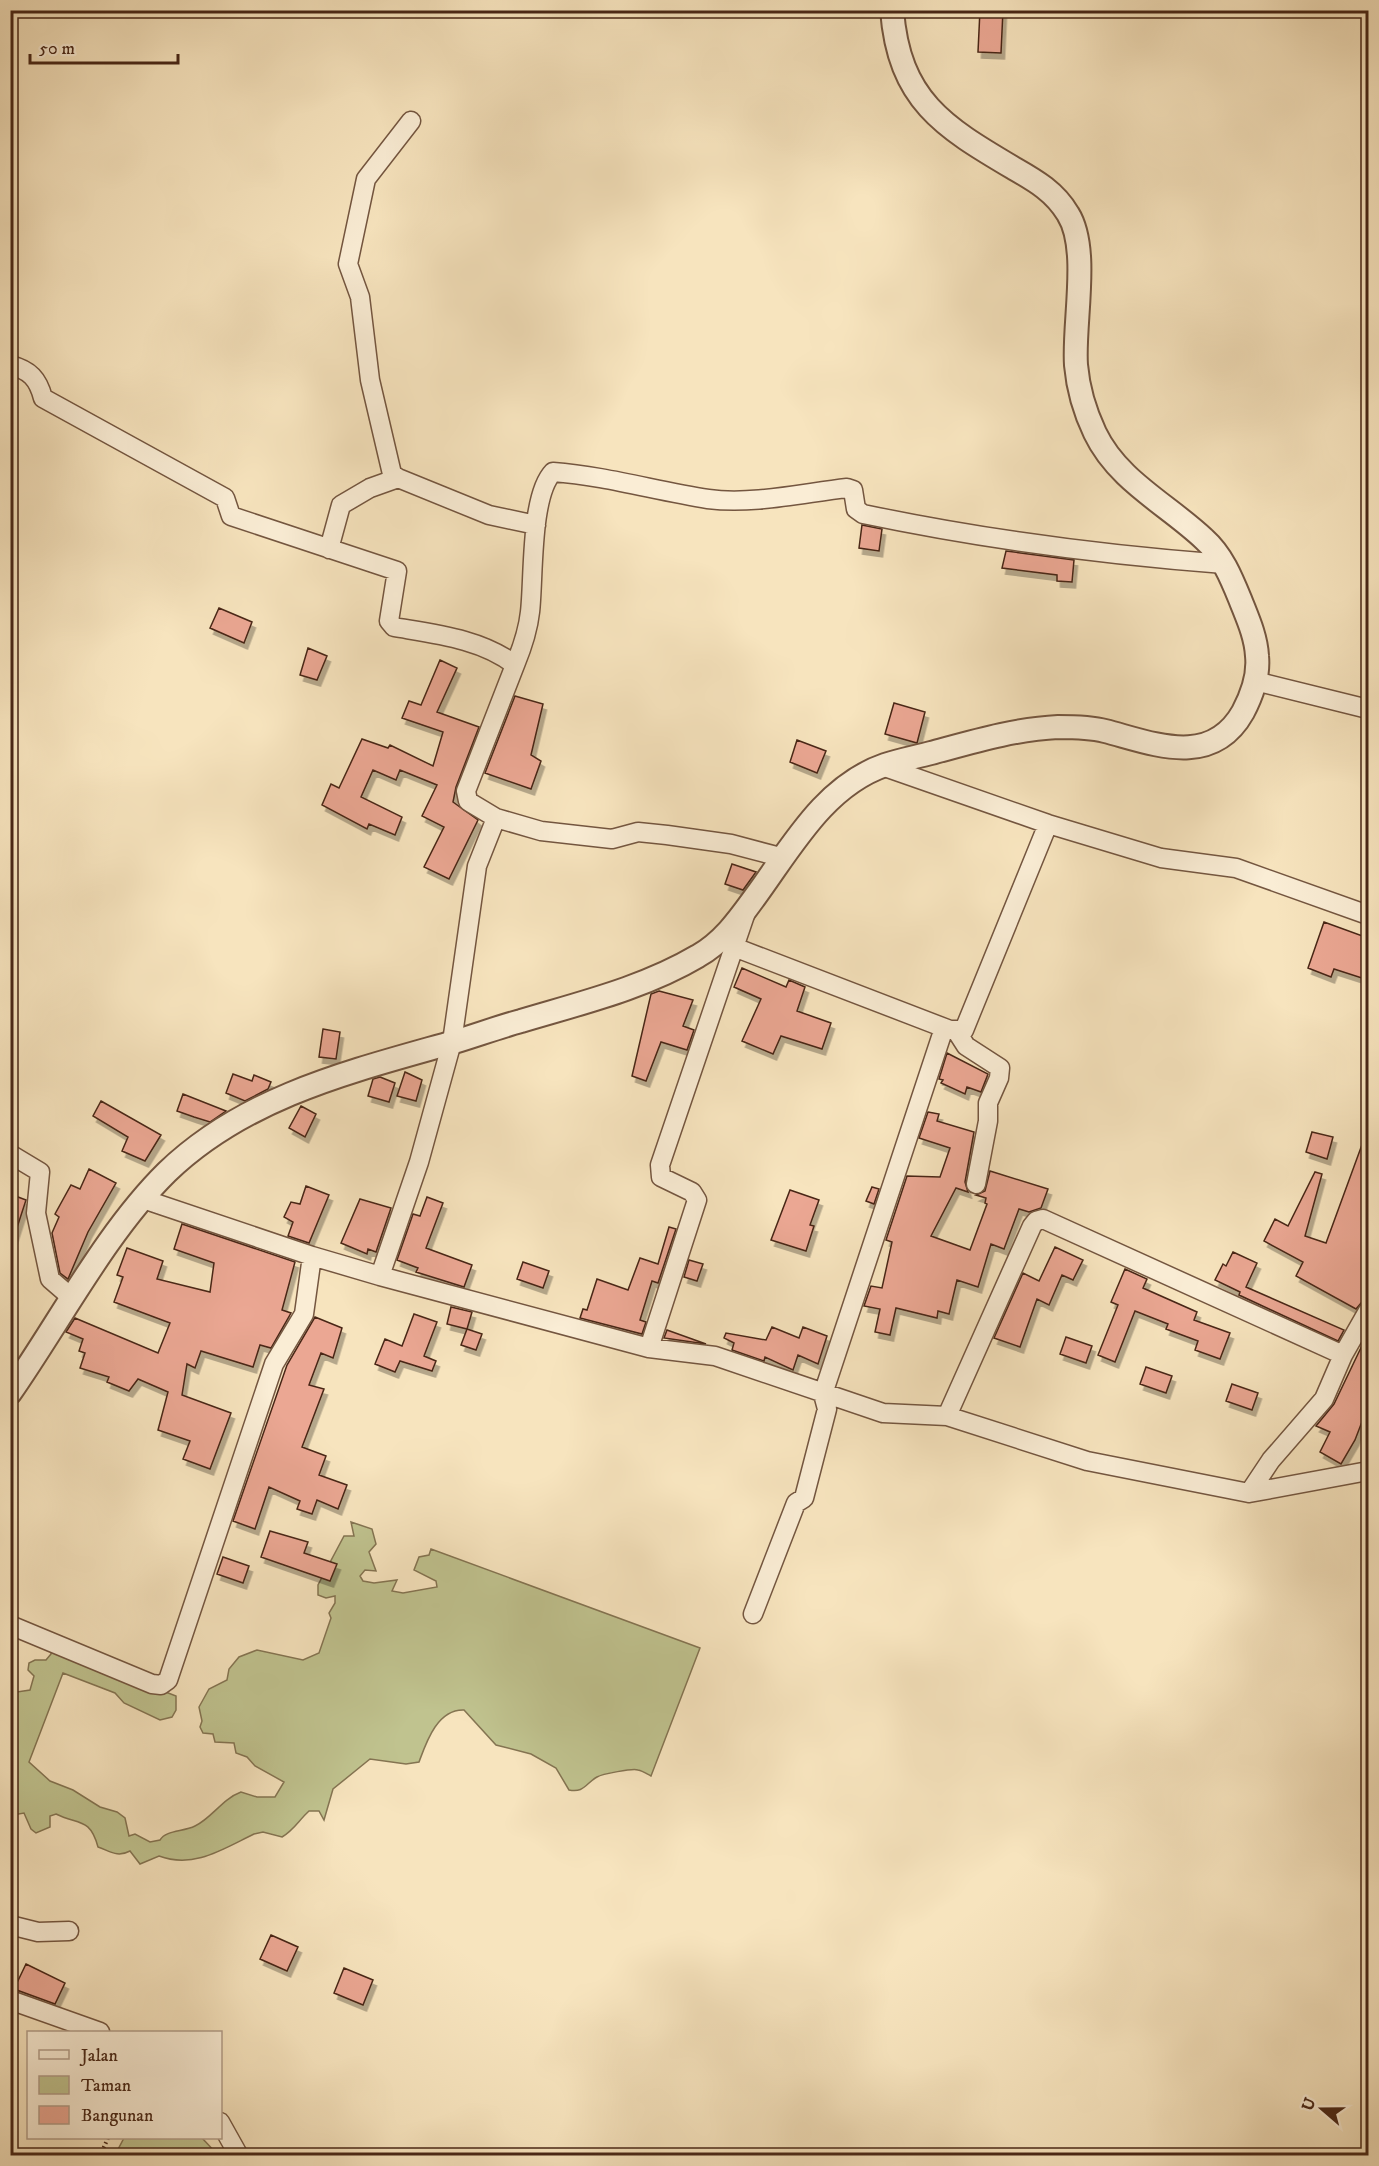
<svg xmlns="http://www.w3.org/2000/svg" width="1379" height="2166" font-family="'IM FELL DW Pica',serif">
  <defs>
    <filter id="shadow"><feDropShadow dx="3.5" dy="6" stdDeviation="0" flood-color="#0004"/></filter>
  </defs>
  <rect width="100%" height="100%" fill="#f7e4be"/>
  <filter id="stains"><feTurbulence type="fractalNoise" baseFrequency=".00333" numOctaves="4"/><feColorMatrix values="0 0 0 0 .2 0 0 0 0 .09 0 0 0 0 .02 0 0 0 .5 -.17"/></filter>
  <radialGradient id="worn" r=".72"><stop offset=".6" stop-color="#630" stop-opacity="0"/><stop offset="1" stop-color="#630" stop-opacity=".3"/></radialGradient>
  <path fill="#c0c38f" stroke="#847452" stroke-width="1.5" d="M351 1522 372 1529 376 1544 369 1552 376 1571 365 1570 360 1576 363 1581 374 1583 397 1580 392 1591 403 1593 437 1587 436 1581 414 1570 419 1557 429 1555 431 1549 700 1648 651 1776C647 1774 643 1771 638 1770 633 1768 602 1774 597 1777 585 1784 584 1793 569 1790L556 1768 531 1754 496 1745 464 1710C437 1709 426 1743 419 1762L406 1764 370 1759 333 1789 324 1820 319 1811H309C299 1820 294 1830 282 1837L263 1832 254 1834C223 1849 194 1869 159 1856L140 1864 130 1851C117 1858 110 1851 98 1847 90 1817 78 1825 56 1814L50 1816V1827L36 1833 31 1829 24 1813 13 1815 10 1811V1685L17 1692 30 1690 34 1676 28 1670 29 1663 35 1660H46L51 1654V1647L176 1696V1710L172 1717 160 1720 124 1703 115 1693 63 1673 29 1762 50 1781 73 1790 100 1807 117 1812 125 1818 129 1836 135 1834 150 1842 160 1840C166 1830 183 1832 195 1826 212 1818 222 1799 241 1792L257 1797H275L284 1782 255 1766 247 1757 236 1753 234 1743 215 1742 213 1734 203 1733 200 1727 202 1721 199 1707 209 1689 227 1680 229 1669 239 1657 257 1650 303 1660 319 1653 331 1618 329 1613 335 1603V1596L326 1598 318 1595V1585L344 1536H354Z
    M124 2138H202L218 2155H115Z"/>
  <path fill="#eba793" stroke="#482616" stroke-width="1.5" filter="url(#shadow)" d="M980 10H1003L1001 53 978 52Z
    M862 525 882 529 879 551 859 548Z
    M1006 551 1074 560 1072 582 1057 581V575L1002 568Z
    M219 608 252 622 244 643 210 628Z
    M308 648 327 656 317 680 300 675Z
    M440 660 457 668 437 712 479 727 456 787 453 802 478 820 449 879 424 867 444 827 422 816 437 785 400 770 396 780 373 770 361 797 402 817 395 835 369 824 367 829 322 805 331 784 339 788 362 739 388 748 390 745 433 766 443 732 402 718 409 701 421 705Z
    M515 696 543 704 531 755 541 761 531 789 485 773Z
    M894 703 925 712 917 743 885 734Z
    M797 740 826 751 817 773 790 762Z
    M732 864 756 872 743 890 725 884Z
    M1324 922 1368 938V980L1334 969 1331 977 1308 968Z
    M742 968 786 987 789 980 805 987 797 1011 831 1023 822 1049 781 1036 773 1054 742 1041 761 999 734 987Z
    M659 991 693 1000 683 1026 694 1030 687 1050 661 1042 646 1081 632 1076 651 994Z
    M323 1029 340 1032 336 1059 319 1057Z
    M947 1053 988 1074 981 1092 967 1087 965 1094 941 1083 943 1080 939 1079Z
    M405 1072 422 1080 416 1101 397 1096Z
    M233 1074 252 1081 254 1075 271 1082 268 1089 245 1101 226 1093Z
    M380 1077 395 1083 389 1102 368 1096 373 1079Z
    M183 1094 226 1111 210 1122 194 1117 177 1111Z
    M101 1101 161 1135 145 1161 122 1151 128 1137 93 1116Z
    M301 1106 316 1114 305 1137 289 1128Z
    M928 1112 939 1114 937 1121 974 1132 965 1182 968 1192 956 1188 931 1236 970 1250 987 1204 985 1203 986 1198 976 1195 985 1191 990 1171 1048 1189 1041 1208 1029 1212 1019 1209 1004 1249 991 1244 978 1287 957 1280 949 1314 938 1311 937 1318 896 1308 890 1335 875 1332 880 1309 864 1306 871 1286 882 1288 892 1242 886 1240 907 1176 940 1177 950 1148 919 1138Z
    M1367 1131 1368 1300 1362 1302 1356 1309 1296 1276 1303 1262 1264 1241 1275 1219 1288 1226 1315 1172 1322 1174 1305 1236 1326 1243Z
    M1312 1132 1333 1137 1327 1159 1306 1152Z
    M89 1169 116 1183 88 1232 68 1279 60 1273 52 1233 59 1217 55 1214 71 1185 80 1189Z
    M306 1186 329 1195 309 1243 288 1236 293 1222 284 1217 291 1202 300 1204Z
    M872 1187 879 1189 874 1204 866 1201Z
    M790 1190 819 1200 810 1225 814 1226 806 1251 771 1240Z
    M10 1194 26 1200 12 1243H10Z
    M427 1197 443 1203 426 1248 472 1265 464 1287 416 1272 418 1268 397 1260 413 1214 420 1216Z
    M360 1199 391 1208 376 1252 368 1249 367 1254 341 1243Z
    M182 1224 295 1262 282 1310 291 1313 271 1348 260 1345 253 1367 201 1351 195 1368 187 1364 182 1395 231 1413 210 1469 183 1459 190 1441 158 1430 168 1392 138 1379 129 1391 107 1382 109 1377 80 1368 85 1353 79 1351 83 1339 66 1332 75 1318 158 1353 170 1323 114 1302 123 1277 117 1275 127 1248 163 1261 157 1279 210 1292 214 1263 174 1249Z
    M669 1227 676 1229 658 1283 652 1281 640 1320 646 1322 642 1334 580 1318 583 1309 587 1310 597 1279 628 1290 640 1258 658 1264Z
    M1055 1247 1083 1260 1073 1280 1062 1275 1049 1305 1037 1299 1020 1347 994 1338 1023 1273 1039 1281Z
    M1233 1252 1257 1263 1246 1287 1344 1330 1338 1341 1239 1295 1240 1292 1215 1280 1223 1264 1226 1266Z
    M689 1260 703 1264 697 1281 684 1277Z
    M523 1262 549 1271 543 1288 517 1279Z
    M1125 1269 1147 1279 1143 1288 1197 1312 1194 1320 1230 1333 1220 1359 1195 1350 1198 1341 1166 1329 1168 1324 1135 1311 1115 1362 1098 1355 1118 1305 1111 1302Z
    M451 1307 472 1312 467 1329 447 1324Z
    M414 1314 437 1322 424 1356 436 1361 432 1371 400 1361 395 1372 375 1364 385 1339 402 1346Z
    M315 1317 342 1328 333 1358 321 1353 309 1385 324 1389 302 1447 326 1456 319 1475 347 1485 338 1509 317 1500 312 1514 297 1509 300 1501 269 1487 255 1529 233 1521 287 1365Z
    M772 1327 799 1338 803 1327 827 1336 818 1364 798 1355 793 1370 765 1357 764 1361 732 1350 734 1343 724 1338 726 1333 766 1340Z
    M467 1329 482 1334 476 1350 461 1345Z
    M667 1330 706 1344 664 1338Z
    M1368 1333V1406L1355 1440 1341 1464 1320 1452 1330 1432 1316 1426 1334 1404Z
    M1066 1337 1092 1346 1086 1363 1060 1354Z
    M1146 1367 1172 1376 1166 1393 1140 1384Z
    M1232 1384 1258 1393 1252 1410 1226 1401Z
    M270 1531 308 1542 304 1553 337 1564 330 1581 261 1557Z
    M223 1557 249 1566 243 1583 217 1574Z
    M271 1935 298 1947 287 1971 260 1959Z
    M26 1964 65 1983 55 2004 14 1989Z
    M344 1968 373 1980 363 2005 334 1993Z"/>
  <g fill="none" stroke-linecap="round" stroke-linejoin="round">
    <g stroke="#745640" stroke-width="21">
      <path id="minor" d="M411 121 366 179 348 264 360 297 370 380 392 474 398 478 489 515 536 525
        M10 365C30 370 38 379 43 398L225 498 231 516 397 571 389 621 394 627C435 634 482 639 515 665L466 791 468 801 471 803 496 818 541 831 612 839 638 832 667 835 731 844 784 858
        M329 549 341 505 370 488 398 478
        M515 665C522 648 528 631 530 612 534 578 530 496 553 472 606 476 656 491 708 499 752 505 803 493 847 488L853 490 856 509 863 514C982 539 1104 555 1224 564
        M1255 681 1368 709
        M882 766 1048 824 1161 858 1236 868 1368 915
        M734 947 950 1030H964L1048 824
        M957 1032 966 1046 1000 1068 999 1078 988 1103V1121L976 1184
        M10 1154 40 1172 36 1213 50 1279 72 1298
        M143 1199 312 1256 380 1276 649 1348 715 1356 883 1413 947 1416 1087 1461 1249 1493 1368 1471
        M380 1276 419 1162 452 1042 477 866 496 818
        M649 1348 697 1200 692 1192 661 1177 660 1165 745 915
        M947 1416 1032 1226 1036 1221 1043 1219 1343 1355
        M1249 1493 1271 1460 1324 1399 1343 1355 1368 1311
        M753 1614 796 1503 804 1498 827 1409 823 1394 944 1028
        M10 1625 152 1684 161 1685 168 1680 274 1364 304 1314 312 1256
        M10 1925 38 1932 69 1931
        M10 2000 100 2032
        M220 2122 239 2156"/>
    </g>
    <g stroke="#745640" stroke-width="26">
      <path id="tertiary" d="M10 1393C59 1323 106 1232 167 1172 246 1096 352 1071 454 1042 477 1035 499 1027 521 1021 581 1003 644 988 698 956 723 942 739 919 755 897 791 848 824 786 885 765 900 760 916 757 931 753 972 742 1015 729 1058 727 1073 727 1090 727 1105 731 1152 743 1211 769 1243 712 1252 695 1259 675 1257 656 1256 636 1247 617 1240 599 1231 577 1222 555 1204 539 1167 504 1118 481 1095 433 1085 412 1078 388 1076 365 1073 323 1090 249 1068 214 1055 192 1036 181 1015 169 944 127 899 101 892 10"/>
    </g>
    <path stroke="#482616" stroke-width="4" stroke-dasharray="1.5 3" stroke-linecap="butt" d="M100 2156 108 2138"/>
    <use href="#minor" stroke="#faedd5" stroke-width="18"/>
    <use href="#tertiary" stroke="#faedd5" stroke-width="22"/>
  </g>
  <rect width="1379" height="2166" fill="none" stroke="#f7e4be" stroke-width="36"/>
  <rect x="12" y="12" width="1355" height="2142" fill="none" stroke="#482616" stroke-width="3"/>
  <rect x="18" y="18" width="1343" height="2130" fill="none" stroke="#482616" stroke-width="1.5"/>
  <rect x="27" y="2031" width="195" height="108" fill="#faedd5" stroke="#b39d89" stroke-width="1.5"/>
  <rect x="39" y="2050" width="30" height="9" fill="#faedd5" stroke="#b39d89" stroke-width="1.5"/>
  <text x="81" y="2061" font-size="18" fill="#482616">Jalan</text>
  <rect x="39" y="2076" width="30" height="18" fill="#c0c38f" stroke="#b39d89" stroke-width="1.5"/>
  <text x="81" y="2091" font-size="18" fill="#482616">Taman</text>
  <rect x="39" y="2106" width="30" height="18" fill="#eba793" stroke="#b39d89" stroke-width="1.5"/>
  <text x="81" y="2121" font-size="18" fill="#482616">Bangunan</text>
  <g transform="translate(1322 2109) rotate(290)" stroke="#faedd5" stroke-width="4.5" paint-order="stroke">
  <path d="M0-4.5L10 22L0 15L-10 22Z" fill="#482616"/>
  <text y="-9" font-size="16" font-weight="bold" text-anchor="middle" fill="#482616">U</text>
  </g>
  <path d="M30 54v9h148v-9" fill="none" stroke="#482616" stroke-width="3"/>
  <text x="39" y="54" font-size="18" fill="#482616" stroke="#faedd5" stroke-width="4.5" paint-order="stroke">50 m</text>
  <rect width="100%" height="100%" filter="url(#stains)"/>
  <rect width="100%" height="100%" fill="url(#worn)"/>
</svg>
